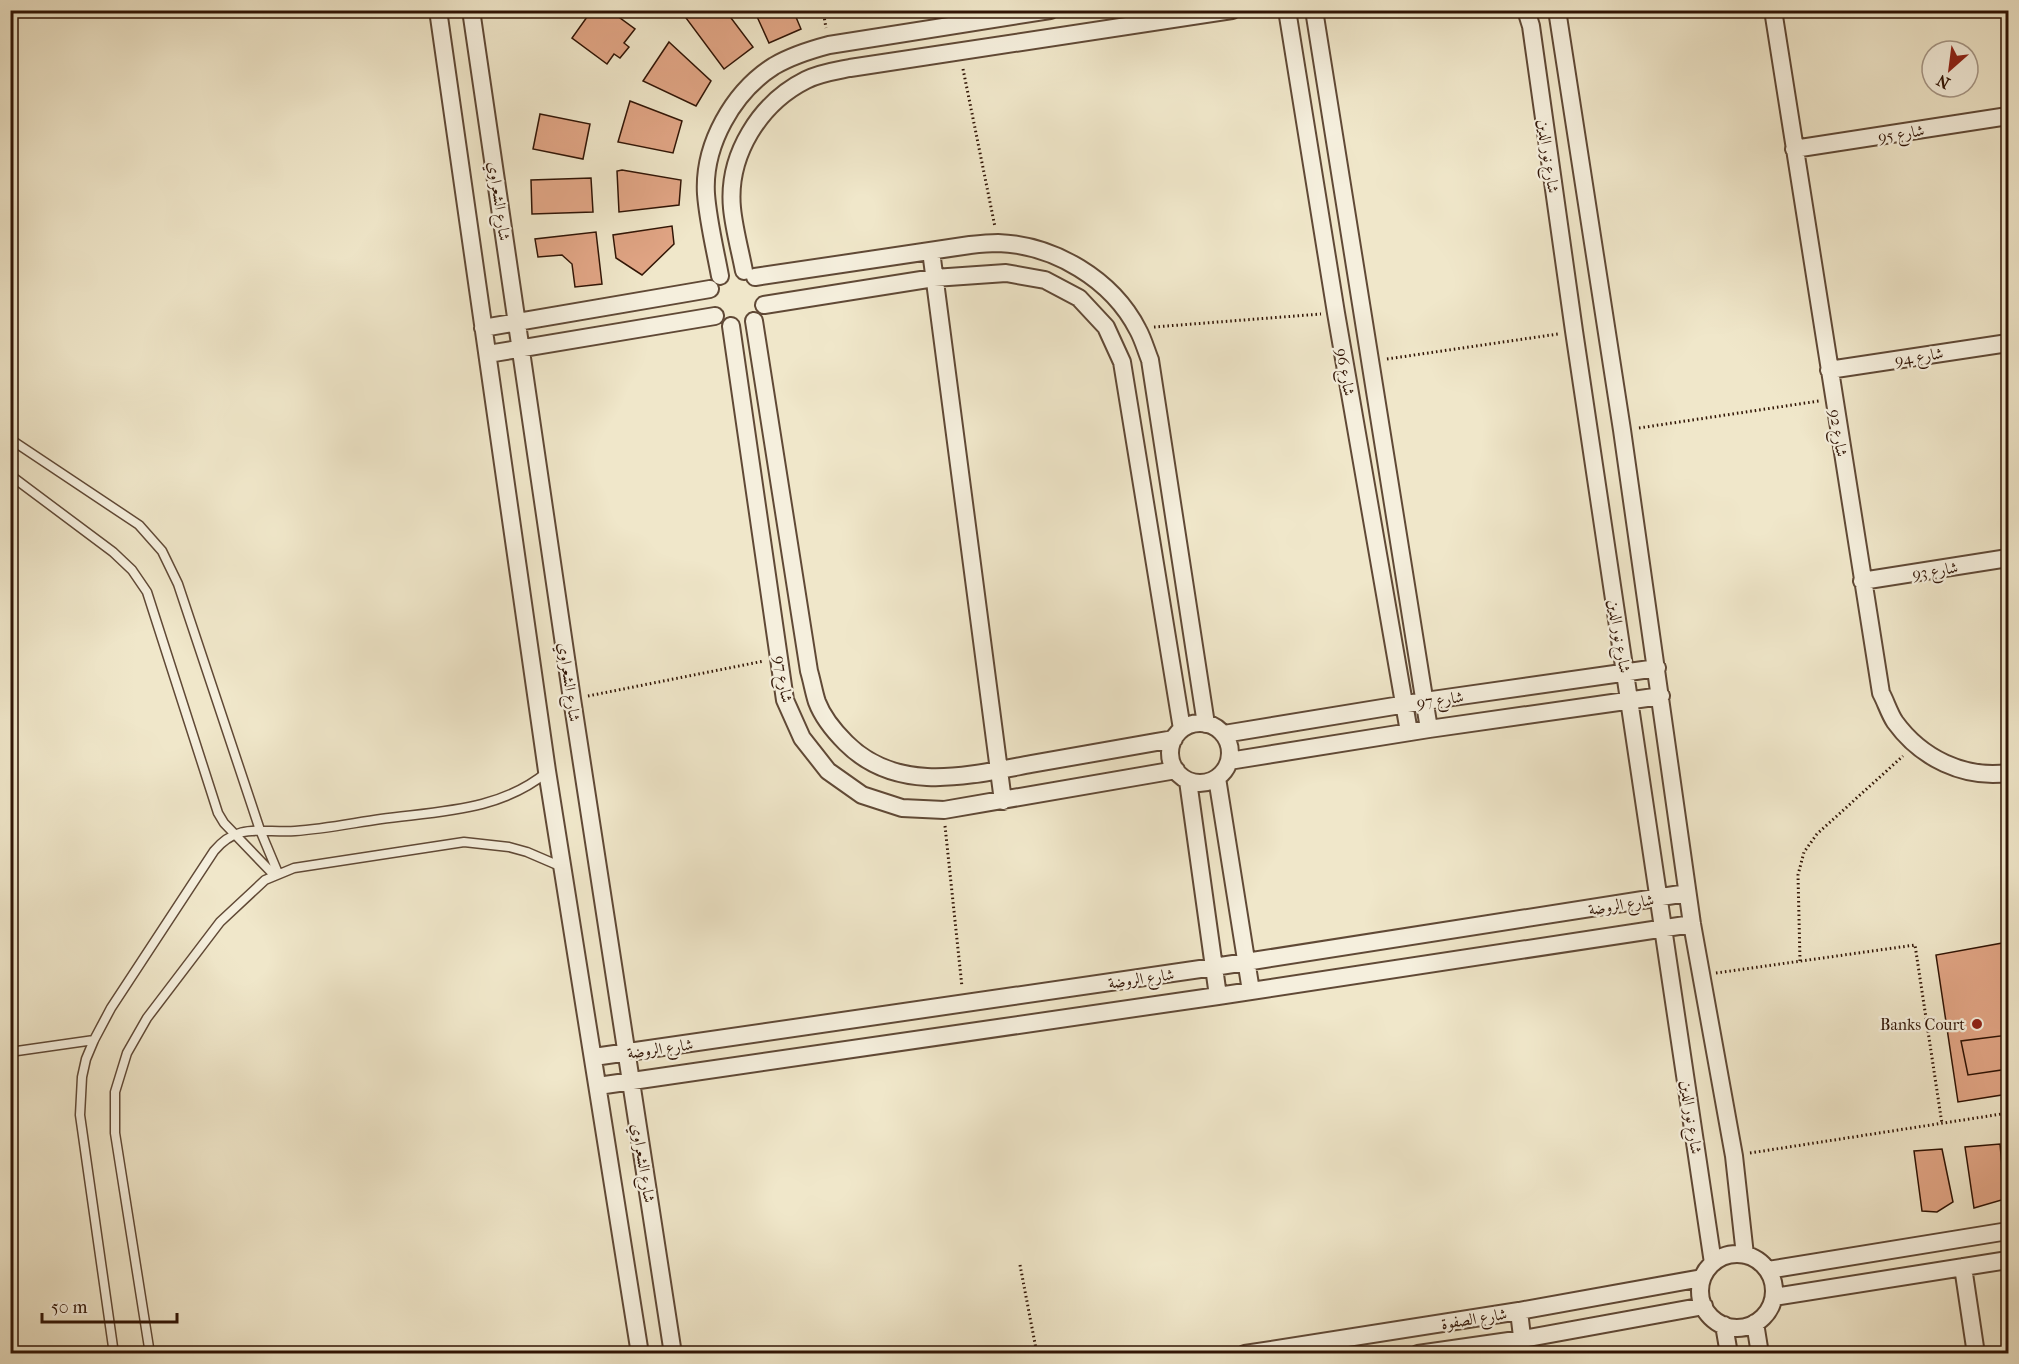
<svg xmlns="http://www.w3.org/2000/svg" width="2019" height="1364" font-family="'IM FELL French Canon',Amiri,serif">
<rect width="100%" height="100%" fill="#f0e7ca"/>
<filter id="stains"><feTurbulence type="fractalNoise" baseFrequency=".00333" numOctaves="4"/><feColorMatrix values="0 0 0 0 .2 0 0 0 0 .09 0 0 0 0 .02 0 0 0 .5 -.17"/></filter>
<radialGradient id="worn" r=".72"><stop offset=".6" stop-color="#630" stop-opacity="0"/><stop offset="1" stop-color="#630" stop-opacity=".3"/></radialGradient>
<path fill="#e1a585" stroke="#301405" stroke-width="1.5" d="M592,10H609L635,29L624,43L629,47L620,58L614,54L607,64L572,38Z
M696,10H725L753,47L724,69L686,18Z
M754,10H793L801,29L769,43Z
M833,10H864V11L834,16Z
M669,42L711,81L696,106L643,81Z
M630,101L682,121L673,153L618,142Z
M540,114L590,124L583,159L533,149Z
M622,170L681,180L679,205L619,212L617,171Z
M591,178L593,212L532,214L531,180Z
M672,226L674,244L642,275L616,258L613,235Z
M596,232L602,284L575,287L572,264L562,255L538,257L535,239Z
M2008,942V1094L1958,1102L1936,955Z
M2008,1035V1069L1968,1075L1961,1041Z
M2000,1144L2005,1199L1974,1208L1965,1147Z
M1942,1149L1953,1202L1937,1212L1922,1211L1914,1151Z"/>
<g fill="none" stroke-linecap="round" stroke-linejoin="round">
<g stroke="#604936" stroke-width="11">
<path id="lane" d="M10,439L139,525L162,551L178,584L260,830L278,873
M10,475L113,552L132,570L147,592L218,813L224,823L274,875
M10,1052L94,1040
M114,1354L80,1115L82,1077L86,1059L94,1040L111,1008L214,851C238,822 262,833 295,831C324,829 353,823 381,819C440,811 500,811 547,772
M150,1354L115,1133V1092L127,1053L147,1018L220,922L265,880L294,868L464,842L509,847L527,852L562,867"/>
</g>
<g stroke="#604936" stroke-width="20">
<path id="street" d="M438,10L547,771L640,1354
M471,10L572,699L673,1354
M1287,10L1336,313L1409,732
M1314,10L1429,729
M1526,10L1531,26L1574,331L1713,1263
M1557,10L1622,430L1692,924L1734,1156L1745,1255
M1773,10L1881,693C1886,702 1889,713 1895,722C1921,758 1964,779 2008,773
M1794,149L2008,116
M931,251L1003,801
M744,271C740,250 734,229 732,208C727,155 760,103 806,80C820,73 835,71 850,68L1232,10
M720,276C715,249 708,221 706,194C703,145 733,92 774,66C791,56 810,50 829,45L1050,10
M755,277L970,245C979,244 988,243 998,243C1054,245 1112,279 1138,330C1143,339 1146,350 1150,360L1206,724
M764,305L934,278L1006,273L1045,280L1079,298L1106,327L1122,362L1182,729
M754,321L809,671C812,681 814,693 817,702C823,718 834,731 846,743C897,794 967,776 1031,764C1078,756 1126,747 1174,739
M731,326L785,700L802,738L828,771L862,795L902,808L944,810L1176,770
M483,328L710,289
M488,354L715,316
M1829,370L2008,343
M1862,581L2008,558
M1170 753a30 30 0 1 1 60 0a30 30 0 1 1-60 0Z
M1224,734L1425,701L1657,668
M1229,761L1429,729L1661,696
M1217,778L1251,991
M1188,781L1218,996
M594,1057L1214,967L1687,893
M598,1086L1218,996L1692,924
M1700 1291a37 37 0 1 1 74 0a37 37 0 1 1-74 0Z
M1963,1267L1976,1354
M1768,1270L2008,1231
M1774,1297L2008,1260
M1519,1311L1524,1354
M1755,1323L1760,1354
M1724,1325L1729,1354
M1245,1354L1519,1311L1702,1278
M1418,1354L1523,1339L1704,1306"/>
</g>
<path stroke="#301405" stroke-width="3" stroke-dasharray="1.5 3" stroke-linecap="butt" d="M823,10L826,28
M963,69L995,227
M1154,327L1321,314
M1387,359L1558,334
M1639,428L1819,401
M588,696L764,661
M945,826L962,987
M1800,961L1798,875L1804,852L1817,834L1903,756
M1716,973L1915,945L1942,1124
M1750,1153L2008,1113
M1020,1265L1037,1354"/>
<use href="#lane" stroke="#f5efdd" stroke-width="8"/>
<use href="#street" stroke="#f5efdd" stroke-width="16"/>
</g>
<circle fill="#8f2418" stroke="#f5efdd" stroke-width="2" cx="1977" cy="1024" r="6"/>
<g text-anchor="middle" stroke-width="4.5" stroke-linejoin="round" paint-order="stroke">
<g font-size="16" fill="#301405" stroke="#f5efdd">
<text transform="translate(1901 133) rotate(-9)" y="6">شارع 95</text>
<text transform="translate(1549 156) rotate(82)" y="6">شارع نور الدين</text>
<text transform="translate(500 201) rotate(82)" y="6">شارع الشعراوي</text>
<text transform="translate(1919 356) rotate(-9)" y="6">شارع 94</text>
<text transform="translate(1346 372) rotate(80)" y="6">شارع 96</text>
<text transform="translate(1839 433) rotate(81)" y="6">شارع 92</text>
<text transform="translate(1935 570) rotate(-9)" y="6">شارع 93</text>
<text transform="translate(1620 636) rotate(81)" y="6">شارع نور الدين</text>
<text transform="translate(784 679) rotate(80)" y="6">شارع 97</text>
<text transform="translate(570 682) rotate(82)" y="6">شارع الشعراوي</text>
<text transform="translate(1440 699) rotate(-8)" y="6">شارع 97</text>
<text transform="translate(1621 904) rotate(-9)" y="6">شارع الروضة</text>
<text transform="translate(1141 978) rotate(-8)" y="6">شارع الروضة</text>
<text transform="translate(660 1048) rotate(-8)" y="6">شارع الروضة</text>
<text transform="translate(1692 1117) rotate(82)" y="6">شارع نور الدين</text>
<text transform="translate(644 1163) rotate(81)" y="6">شارع الشعراوي</text>
<text transform="translate(1474 1318) rotate(-9)" y="6">شارع الصفوة</text>
</g>
<g font-size="16" fill="#301405" stroke="#f5efdd" text-anchor="end">
<text x="1965" y="1030">Banks Court</text>
</g>
</g>
<rect width="2019" height="1364" fill="none" stroke="#f0e7ca" stroke-width="36"/>
<rect x="12" y="12" width="1995" height="1340" fill="none" stroke="#301405" stroke-width="3"/>
<rect x="18" y="18" width="1983" height="1328" fill="none" stroke="#301405" stroke-width="1.5"/>
<g transform="translate(1950 69) rotate(208)"><circle r="28" fill="#f5efdd" stroke="#a69787" stroke-width="1.5"/>
<path d="M0-4.5L10 22L0 15L-10 22Z" fill="#8f2418"/>
<text y="-9" font-size="16" font-weight="bold" text-anchor="middle" fill="#301405">N</text>
</g>
<path d="M42 1313v9h135v-9" fill="none" stroke="#301405" stroke-width="3"/>
<text x="51" y="1313" font-size="18" fill="#301405" stroke="#f5efdd" stroke-width="4.5" paint-order="stroke">50 m</text>
<rect width="100%" height="100%" filter="url(#stains)"/>
<rect width="100%" height="100%" fill="url(#worn)"/>
</svg>
